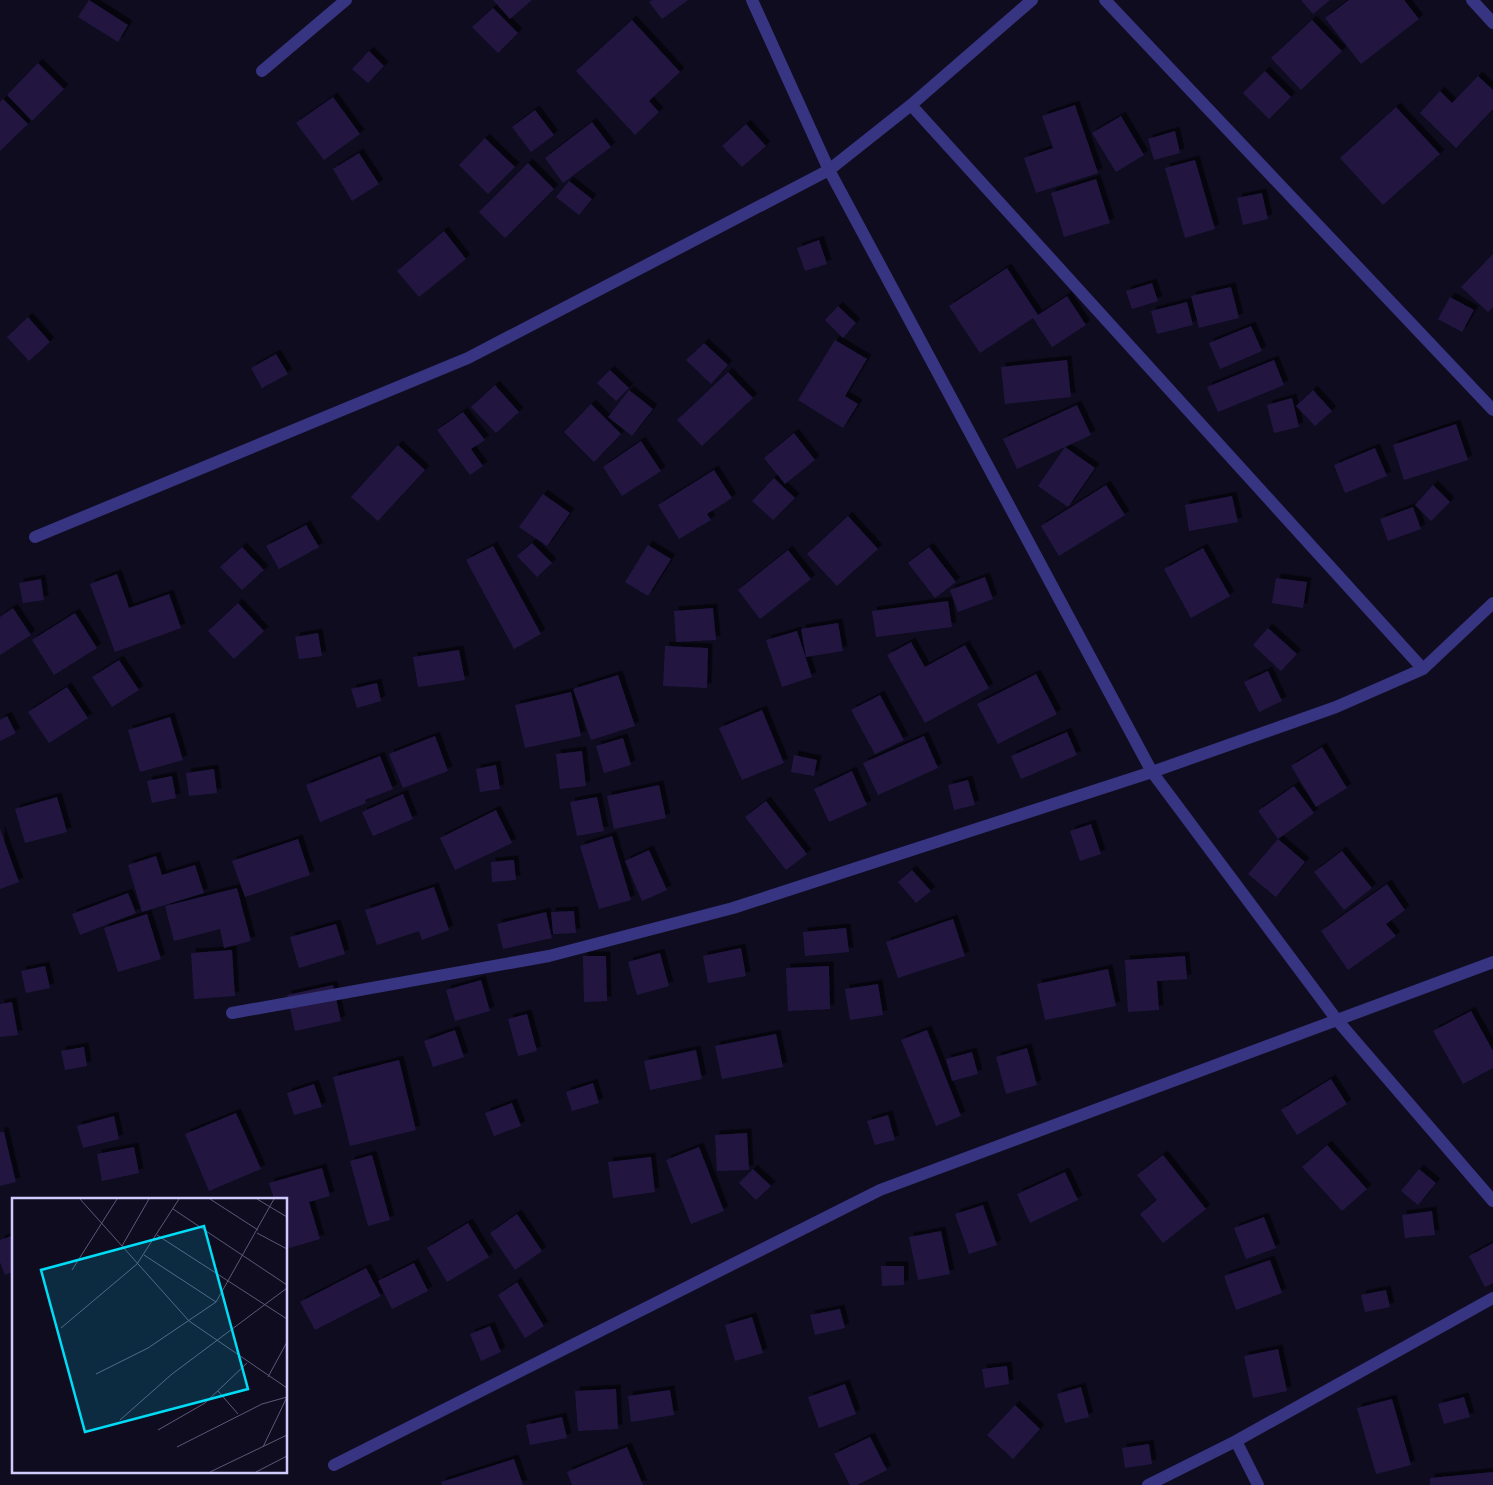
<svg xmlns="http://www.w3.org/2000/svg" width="1493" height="1485" font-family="'Archivo Narrow',sans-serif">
<defs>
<filter id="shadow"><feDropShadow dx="4.5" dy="-4.5" stdDeviation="0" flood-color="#0009"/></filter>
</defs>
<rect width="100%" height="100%" fill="#0f0c20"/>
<path fill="#201741" filter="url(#shadow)" d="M89,0L128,25L118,42L78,17Z
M493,0H532L510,19Z
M652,0H688L662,19L649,2Z
M1301,0H1330L1313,14Z
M1349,0H1404L1419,19L1361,64L1325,18Z
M493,8L518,33L498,53L472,27Z
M632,20L680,72L649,101L659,112L635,135L576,71Z
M1312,20L1342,51L1301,90L1271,58Z
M369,51L384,66L368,83L352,69Z
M38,63L64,89L32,121L7,95Z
M1265,71L1291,97L1269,119L1243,93Z
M1478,76L1493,90V109L1456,148L1420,113L1440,91L1452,103Z
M333,97L360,134L324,160L296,123Z
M3,99L28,124L0,151V102Z
M1075,105L1098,173L1036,193L1024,158L1053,148L1042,116Z
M1396,107L1440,154L1383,205L1340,158Z
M535,110L554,135L531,152L512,127Z
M1121,116L1144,155L1116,172L1092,133Z
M592,122L611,147L563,183L545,158Z
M746,124L766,146L742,167L722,146Z
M1175,131L1180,153L1154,160L1148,139Z
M485,138L515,167L488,194L459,165Z
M359,153L379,184L352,201L333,169Z
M1195,160L1215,229L1185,238L1165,168Z
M528,163L554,189L505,238L479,212Z
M1096,179L1110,223L1064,237L1051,193Z
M569,181L592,199L579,215L556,197Z
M1262,193L1268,219L1243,225L1237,198Z
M444,231L466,259L419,297L397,271Z
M819,240L827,264L805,271L797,248Z
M1493,254V307L1488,312L1461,287Z
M1007,268L1038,315L1067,296L1086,325L1052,347L1033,318L980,353L949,306Z
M1152,283L1158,301L1132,309L1126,291Z
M1231,287L1239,318L1199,328L1191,296Z
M1450,297L1474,310L1462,332L1438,319Z
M1187,302L1193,325L1157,334L1151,311Z
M838,306L856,323L843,338L825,320Z
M28,317L50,342L29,361L7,337Z
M1251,326L1262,351L1220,369L1209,343Z
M835,340L867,359L845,396L858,404L843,428L798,400Z
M704,343L728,365L711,384L686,360Z
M276,354L288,374L262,388L251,368Z
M1067,360L1071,397L1005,404L1001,367Z
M1274,360L1284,385L1218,412L1207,387Z
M610,370L629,388L616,401L597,383Z
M728,372L753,398L702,446L677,420Z
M495,385L519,412L496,433L471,407Z
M629,390L653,409L632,436L608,417Z
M1313,390L1332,411L1315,426L1296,406Z
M1292,398L1299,427L1274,433L1267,405Z
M591,404L621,434L594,462L564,432Z
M1077,405L1091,435L1065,447L1095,468L1068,507L1038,486L1065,447L1017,469L1003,439Z
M463,412L485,440L471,449L483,466L470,475L437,430Z
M1456,424L1468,460L1404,480L1393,445Z
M794,433L815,460L785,484L764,458Z
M641,441L661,471L622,496L603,467Z
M398,445L425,470L378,521L351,497Z
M1375,448L1387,476L1345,493L1334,465Z
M714,470L732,498L707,514L711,520L679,539L658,505Z
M774,478L795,498L773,520L752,501Z
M1106,485L1125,515L1059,556L1041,526Z
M1433,485L1450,502L1431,521L1415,505Z
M543,494L570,513L547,546L519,527Z
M1232,496L1238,522L1189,531L1185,505Z
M1413,507L1421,529L1388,541L1380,519Z
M848,516L878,549L837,586L807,554Z
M306,525L319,547L279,569L266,546Z
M532,543L552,563L537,577L517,556Z
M648,545L671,559L648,596L625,582Z
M493,546L541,634L514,649L466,560Z
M242,547L264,570L242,590L220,567Z
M929,547L956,582L935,598L908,563Z
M1203,548L1230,596L1191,618L1164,569Z
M788,550L811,579L760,619L738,590Z
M117,574L129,608L169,594L181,628L115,652L90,584Z
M985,577L993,599L958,612L950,590Z
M1276,578L1307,582L1303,608L1272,603Z
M41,579L44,600L23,603L19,583Z
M948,601L952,627L876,637L872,611Z
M238,603L264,631L234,659L208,631Z
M13,608L31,635L0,655V617Z
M713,608L716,640L676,642L674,611Z
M75,613L97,648L54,675L32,640Z
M838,623L843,651L806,657L801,629Z
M1268,628L1297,654L1281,671L1253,645Z
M797,631L812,677L782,687L766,640Z
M318,633L322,656L299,659L295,637Z
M911,642L925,667L965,645L989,688L925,723L887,655Z
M665,646L708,648L707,688L663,686Z
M459,650L465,680L418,687L413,657Z
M119,660L139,690L112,707L92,677Z
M1268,671L1282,701L1259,712L1244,682Z
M1036,674L1057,714L998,744L977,704Z
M618,675L635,726L591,740L573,689Z
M377,683L381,701L357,708L351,689Z
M67,687L88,718L49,743L28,712Z
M571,692L581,736L525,748L515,705Z
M880,695L904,740L875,754L851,710Z
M762,710L784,763L742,780L719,728Z
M7,716L16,733L0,741V720Z
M170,717L183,760L140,772L128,730Z
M1067,732L1077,755L1021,779L1011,756Z
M435,736L448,771L403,788L389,754Z
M924,736L938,768L878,795L863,763Z
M623,738L631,765L604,773L596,746Z
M1322,747L1347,788L1316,807L1291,766Z
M582,751L586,786L560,789L556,754Z
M794,755L817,760L814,776L791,772Z
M380,756L393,789L365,800L366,803L320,822L306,785Z
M496,765L500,789L480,792L476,769Z
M214,769L217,793L189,796L186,773Z
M852,771L867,805L829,822L814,789Z
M172,776L176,798L152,803L147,781Z
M968,780L975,805L954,810L948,785Z
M659,785L666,818L614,829L607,796Z
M1294,786L1314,813L1278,839L1258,811Z
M403,794L413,819L373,836L362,812Z
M57,797L67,832L25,843L15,809Z
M597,797L604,831L577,836L570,802Z
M766,801L807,854L786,870L745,817Z
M496,810L512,843L455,870L440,838Z
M1091,824L1101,854L1080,861L1070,831Z
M0,829L19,882L0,889Z
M612,836L631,900L599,909L580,846Z
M298,839L310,875L245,897L232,861Z
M1278,839L1305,862L1276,897L1248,874Z
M649,850L667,890L642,901L625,861Z
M1342,851L1372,888L1344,910L1314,872Z
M156,856L162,875L195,865L204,893L142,912L128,865Z
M514,860L516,880L492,882L491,862Z
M912,870L931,891L916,903L898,882Z
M1387,884L1405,910L1386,924L1396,936L1348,970L1321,931Z
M434,887L449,930L422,940L419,931L377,945L365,910Z
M237,888L251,941L224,948L220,929L174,941L165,906Z
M128,893L136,913L80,935L72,914Z
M574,911L576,933L553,934L551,912Z
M546,912L552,938L503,949L497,924Z
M147,914L161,959L118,972L104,928Z
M953,919L965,956L898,978L886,942Z
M336,924L345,954L299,968L290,937Z
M846,928L849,952L805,956L803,932Z
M741,948L746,976L708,983L703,956Z
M232,950L235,996L194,999L191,953Z
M660,953L669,986L637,995L628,962Z
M583,956H606L607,1001L584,1002Z
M1185,956L1187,979L1157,981L1159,1010L1128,1012L1125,960Z
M45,966L50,988L26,993L21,971Z
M829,966L830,1009L788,1011L786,968Z
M1108,969L1116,1006L1045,1020L1037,984Z
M481,980L490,1011L455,1021L446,990Z
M878,984L883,1015L850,1020L845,989Z
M333,985L341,1021L295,1031L287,995Z
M12,1002L18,1035L0,1037V1004Z
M1471,1011L1493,1051V1068L1463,1084L1433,1031Z
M527,1014L537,1051L518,1056L508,1019Z
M455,1030L464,1057L433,1067L424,1041Z
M927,1030L961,1116L936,1126L901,1040Z
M776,1034L783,1067L722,1079L715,1046Z
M84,1047L87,1066L65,1070L61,1051Z
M1027,1048L1037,1085L1006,1094L996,1057Z
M696,1050L702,1079L650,1090L644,1061Z
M972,1052L978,1074L952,1081L946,1059Z
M399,1060L416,1130L350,1146L333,1077Z
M1331,1079L1347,1104L1297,1135L1281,1110Z
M593,1083L599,1103L572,1111L566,1092Z
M314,1084L322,1107L294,1115L287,1093Z
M512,1103L521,1126L494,1136L485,1113Z
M236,1113L261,1169L209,1191L185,1134Z
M888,1115L895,1140L875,1145L867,1121Z
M114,1116L119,1139L83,1148L77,1126Z
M0,1132H4L16,1182L0,1186Z
M747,1133L749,1170L717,1171L715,1135Z
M1327,1145L1367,1189L1342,1211L1302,1167Z
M134,1147L139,1173L102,1181L97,1154Z
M699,1147L724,1211L691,1224L666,1160Z
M372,1155L390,1220L368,1226L350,1161Z
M1163,1155L1206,1209L1163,1243L1140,1214L1157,1200L1137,1175Z
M651,1157L655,1192L613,1198L608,1162Z
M322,1168L330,1196L309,1202L320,1239L289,1248L286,1240V1199H274L269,1183Z
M753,1169L771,1186L756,1200L739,1183Z
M1419,1169L1436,1183L1418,1205L1401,1191Z
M1065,1172L1078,1200L1030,1223L1017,1194Z
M983,1205L997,1245L969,1254L955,1214Z
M1432,1211L1435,1235L1405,1238L1402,1215Z
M517,1214L542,1251L515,1270L490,1233Z
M1264,1217L1276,1248L1246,1259L1234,1228Z
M468,1223L489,1257L447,1282L427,1248Z
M941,1231L950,1274L918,1280L909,1237Z
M14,1235V1271L5,1275L0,1262V1240Z
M1493,1243V1283L1485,1287L1469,1256Z
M1270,1260L1282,1293L1236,1310L1224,1276Z
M414,1263L428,1291L392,1309L378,1281Z
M881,1266H904V1285L882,1286Z
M366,1268L381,1296L315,1330L300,1302Z
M517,1282L544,1326L525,1338L498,1295Z
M1386,1290L1390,1307L1365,1312L1361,1295Z
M840,1309L845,1328L815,1335L810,1315Z
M752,1317L763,1353L735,1361L725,1325Z
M490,1326L501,1352L481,1361L470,1334Z
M1278,1349L1287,1391L1253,1398L1244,1356Z
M1007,1366L1009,1384L985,1388L982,1369Z
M845,1384L856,1414L819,1428L808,1397Z
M1081,1387L1089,1417L1065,1423L1057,1394Z
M616,1389L618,1429L578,1431L575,1391Z
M670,1390L674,1415L631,1422L628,1396Z
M1464,1397L1470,1417L1444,1424L1438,1404Z
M1392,1399L1411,1465L1376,1474L1357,1408Z
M1015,1405L1040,1429L1013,1459L987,1435Z
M562,1417L567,1438L530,1445L526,1425Z
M870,1437L887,1470L857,1485H850L834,1454Z
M1149,1444L1152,1464L1125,1468L1122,1448Z
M627,1447L643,1485H572L567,1472Z
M514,1459L523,1485H442L441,1482Z
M1493,1472V1485H1430V1478Z"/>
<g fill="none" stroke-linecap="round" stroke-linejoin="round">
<path stroke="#373481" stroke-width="12" d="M752,0L829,170L1152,772L1337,1020L1493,1201
M1105,0L1493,410
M1472,0L1493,23
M262,71L346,0
M911,105L1423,669
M35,537L468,358L829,170L911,105L1032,0
M232,1013L549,956L733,908L1152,772L1336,707L1423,669L1493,603
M1236,1441L1258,1485
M334,1465L880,1190L1493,962
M1148,1485L1236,1441L1493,1298"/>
</g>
<g transform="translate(12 1198)">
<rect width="275" height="275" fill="#0f0c20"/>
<path fill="none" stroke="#5c5879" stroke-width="1" d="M68,1L177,123L275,190M198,1L246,32M245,1L275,19M161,11L275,87M245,35L275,51M145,37L275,121M110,48L137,1M132,57L204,104M60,72L105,1M49,130L125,66L167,1M84,176L136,150L204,104L262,1M256,179L275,144M206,193L226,216M108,222L160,176L275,90M146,232L193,205L235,165M165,249L250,206L275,199M251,249L275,199M198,274L275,237M244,274L275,258"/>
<path fill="#00dcf5" fill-opacity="0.15" stroke="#00dcf5" stroke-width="2.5" d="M192,28L236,191L73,234L29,72Z"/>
<rect width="275" height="275" fill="none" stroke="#d0caff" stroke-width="2.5"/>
</g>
</svg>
